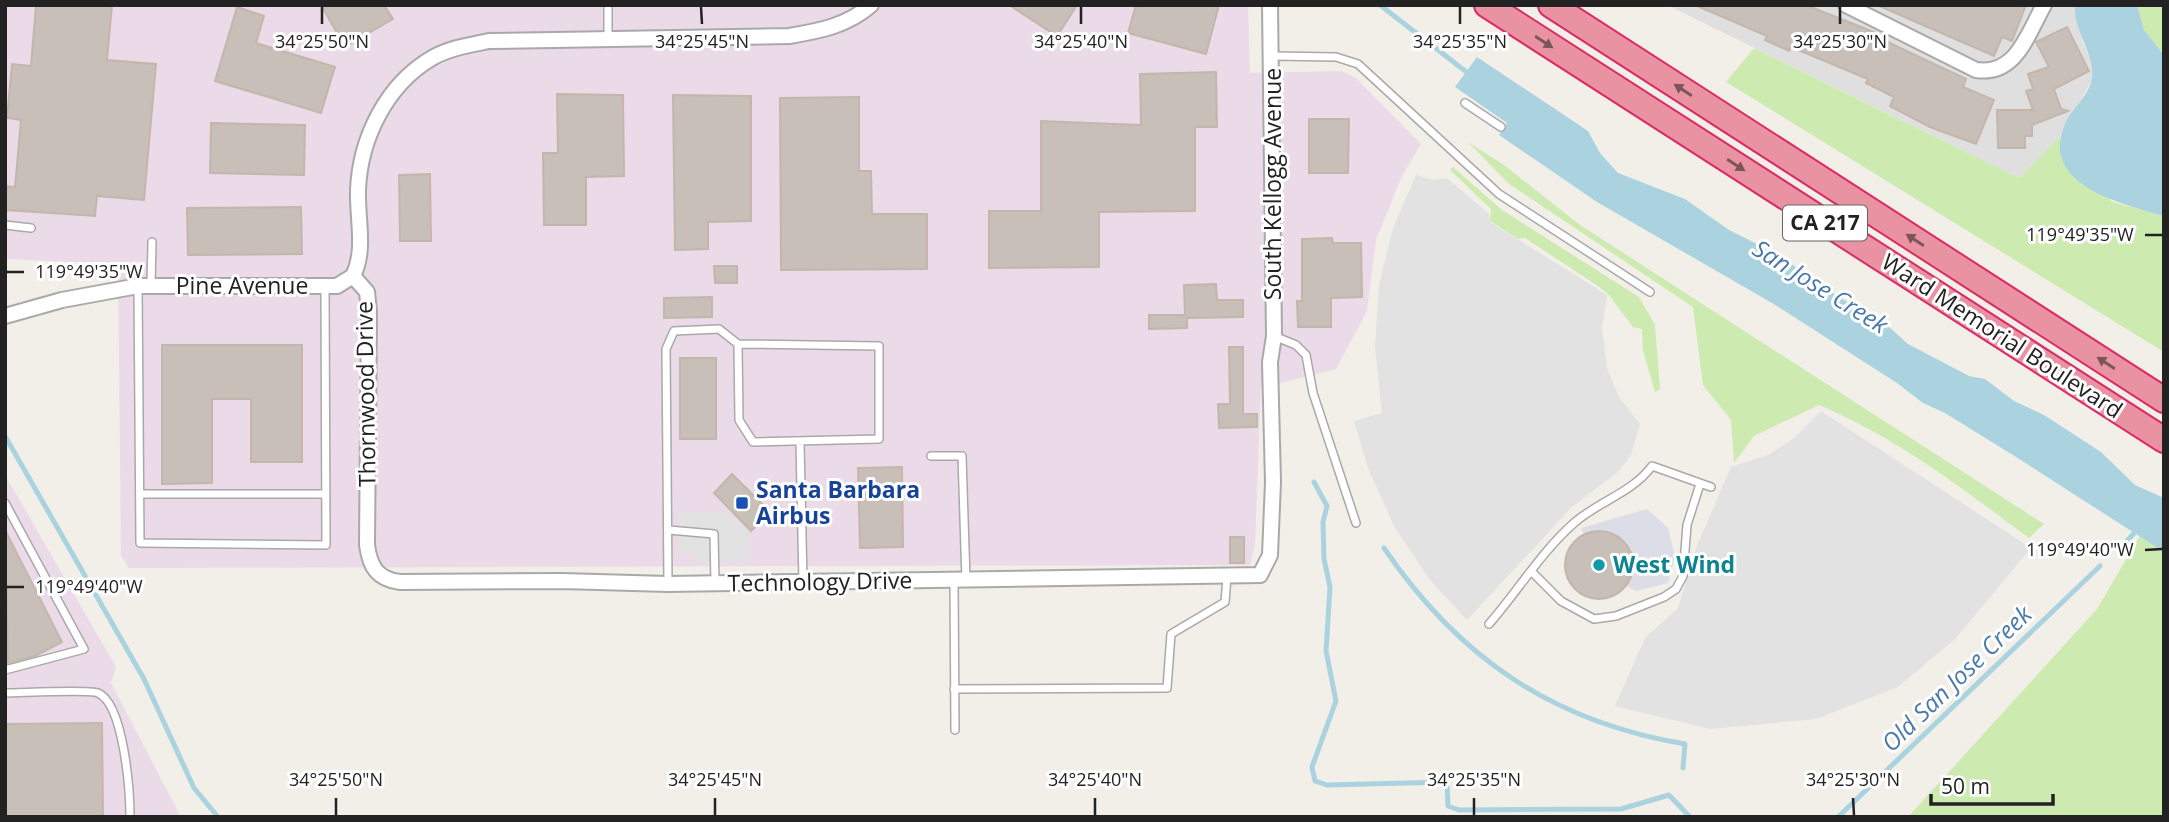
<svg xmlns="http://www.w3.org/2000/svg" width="2169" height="822" font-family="'Open Sans',sans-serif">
<rect width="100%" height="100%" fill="#f2efe9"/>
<path fill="#e0dfdf" d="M1667,5H2075L2082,41L2092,63V80L2060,136L2019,178Z"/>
<path fill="#ebdbe8" d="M5,5H1248L1250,73L1342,71L1356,78L1421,144L1401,178L1376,240L1367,311L1336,369L1261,388L1255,545L1250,565L129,568L121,556L118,264L5,259Z
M5,475L116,667L111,683L181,817H5Z"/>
<path fill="#cdebb0" d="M2137,5H2164V55L2144,30Z
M1754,48L2019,178L2060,136L2065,165L2113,202L2164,216V352L1726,82Z
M1468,142L1504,165L1580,225L2044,524L2029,538C1960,487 1899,439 1819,405L1754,436L1734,463L1731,420L1703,385L1693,307L1509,184Z
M1453,167L1502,210L1639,297L1655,325L1660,389L1655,392L1643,351L1642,329L1633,327L1609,295L1598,286L1525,238L1518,239L1490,221L1491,209L1450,170Z
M2164,495V817H1908L2097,609Z"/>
<path fill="#e2e2e2" d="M1416,175L1434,180L1447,178L1489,214L1490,222L1607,295L1602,327L1607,368L1619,397L1640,424L1631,455L1619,471L1572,507L1467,620L1429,579L1394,526L1368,468L1354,421L1382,413L1375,347L1379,285L1393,228Z
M1821,411L2031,548L1956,638L1898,687L1816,719L1710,729L1615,706L1645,638L1678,608L1696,548L1731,467L1768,455L1794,438Z
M679,511L730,513L748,531L749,563L700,564L693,555L679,554Z"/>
<path fill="#dddde8" d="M1647,509L1668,528L1675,557L1668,583L1636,591L1627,586L1633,563L1630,550L1622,539L1604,531L1584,534L1581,528Z"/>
<path fill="#aad3df" d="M2075,5H2137L2144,30L2164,55V216C2123,204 2038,185 2065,124C2072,108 2089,96 2092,78C2095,53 2073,31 2075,5Z
M1477,57L1588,131L1600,153L1618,173L1685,199L1729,230L1781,256L1821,286L1889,327L1908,344L1969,376L1985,379L2014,401L2044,415L2101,452L2135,485L2164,498V552L2016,457L1945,413L1923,403L1897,383L1772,303L1597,202L1499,135L1507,123L1455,87Z"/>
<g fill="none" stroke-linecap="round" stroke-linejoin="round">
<path stroke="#aad3df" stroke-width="5" d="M1380,5L1469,74
M5,436L144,679L194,788L218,817
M1314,482L1327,506L1323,522L1324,559L1330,587L1326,651L1336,701L1312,767L1315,781L1327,785L1447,782L1448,806L1459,810L1621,809L1669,795L1690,817
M2123,545L2138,529
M1384,548C1459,658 1553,722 1685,744L1683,768
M1838,817L2100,566"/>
</g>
<path fill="#c7bfb8" stroke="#c4b6ab" stroke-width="2" d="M36,5H112L107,60L156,64L144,200L97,196L95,216L5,210L6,186L15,187L21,120L7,118L12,64L31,66Z
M321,5H384L393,19L345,47Z
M1009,5H1077L1057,36Z
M1136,5H1219L1206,54L1128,33Z
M1695,5H1806L1874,32L1873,35L1966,79L1963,87L1994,100L1976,144L1930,127L1890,106L1894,97L1866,83L1868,79L1791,47L1789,51L1765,40L1767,36Z
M1877,5H2026L2012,41L2002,37L1994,56Z
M237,7L264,16L256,43L335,67L321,113L215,81Z
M2067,27L2089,71L2054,89L2061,109L2068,111L2032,125V136H2025V148H1998L1997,110H2033L2026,91L2033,89L2028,74L2049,67L2036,42Z
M1216,72L1217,127H1195V211L1099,212V267L989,268V211H1041V121L1141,125L1140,74Z
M557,94L623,95L624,176L586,177V225H544L543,153H558Z
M673,95L751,96V221L708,222V249L675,250Z
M859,97V171H871L872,214H927V269L781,270L780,98Z
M1309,119H1349L1348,173H1309Z
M211,123L305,125L304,175L210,173Z
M430,174L431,241H400L399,175Z
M301,207L302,254L188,255L187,208Z
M1332,238L1333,243H1361L1362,297L1331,298V327H1298L1297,301H1302V239Z
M714,266H737V283H715Z
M1216,284L1217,300H1243V317L1187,318V328L1149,329V315H1185L1184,285Z
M712,297V317L664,318V298Z
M162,345H302V462H251V399H212V483L162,484Z
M1229,347H1243V414H1257V427L1219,428L1218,404H1230Z
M680,358H716V439H680Z
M902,467L903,547L860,548L858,468Z
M732,474L770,512L751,531L714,493Z
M5,530L62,642L35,656L8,663Z
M1565 565a34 34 0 1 1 68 0a34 34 0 1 1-68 0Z
M1230,537H1244V563H1230Z
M102,723L103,817H5V724Z"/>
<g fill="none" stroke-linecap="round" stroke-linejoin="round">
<g stroke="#a9a9a9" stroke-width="10">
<path id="service" d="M608,5V38
M1273,56L1336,57L1358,64L1499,194L1650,292
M1465,103L1501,127
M5,225L31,228
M138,286L140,543L326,545L325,285
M151,286L152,242
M1274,336L1296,345L1306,355L1313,393L1356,523
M800,442L803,582
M931,456H962L966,580
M140,494H326
M5,503L84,649L5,670
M669,530L714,534L715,583
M1532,572L1561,601L1594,619L1616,616L1664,597L1676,589L1683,576L1687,525L1700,484
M954,581L955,730
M668,583L666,349L674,331L719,329L738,344L879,346V439L753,442L739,420L738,344
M1489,624C1518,591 1541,552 1574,523C1599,501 1632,493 1652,466L1711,487
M954,689L1167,688L1171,634L1225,602L1227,577
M5,693C21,693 88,689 98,693C124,704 130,792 130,817"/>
</g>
<g stroke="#a9a9a9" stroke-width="18">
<path id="minor" d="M871,5C847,26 819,31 789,36L489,41C470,45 449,48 432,58C386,85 360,139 358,190C357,219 366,250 353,276L367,292L369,311L367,545C370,567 377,579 400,582L562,581L668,584L1260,575L1270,555L1273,482L1270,362L1274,336L1270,5
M1846,5L1976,70C2016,76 2027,35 2044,5
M5,316L62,300L138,286H337L353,276"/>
</g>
<g stroke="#dc2a67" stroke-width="28">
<path id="motorway" d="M1487,5L2164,440
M1551,5L2164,400"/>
</g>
<use href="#service" stroke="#fff" stroke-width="7"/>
<use href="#minor" stroke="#fff" stroke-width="14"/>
<use href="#motorway" stroke="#e892a2" stroke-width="24"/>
</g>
<defs><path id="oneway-solid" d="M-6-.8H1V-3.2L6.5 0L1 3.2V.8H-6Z" transform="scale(1.75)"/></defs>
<g fill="#7b545c">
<use href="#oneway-solid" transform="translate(1544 42) rotate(33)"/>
<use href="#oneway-solid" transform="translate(1683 90) rotate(-147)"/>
<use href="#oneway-solid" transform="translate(1736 165) rotate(33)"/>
<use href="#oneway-solid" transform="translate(1915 240) rotate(-147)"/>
<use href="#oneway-solid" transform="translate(2106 363) rotate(-147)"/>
</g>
<path fill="none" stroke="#222" stroke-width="2.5" d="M322,7V24M701,7L702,24M1081,7V24M1460,7V24M1840,7V24M2145,235H2162M7,272H24M2145,550L2162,549M7,587H24M336,798V815M715,798V815M1095,798V815M1474,798V815M1853,798L1854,815"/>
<rect fill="#1a4fb4" stroke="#fff" stroke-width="2.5" x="735" y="496" width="14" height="14" rx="3.5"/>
<circle fill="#0f9aa8" stroke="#fff" stroke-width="2.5" cx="1599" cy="565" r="7"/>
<g text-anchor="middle" stroke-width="6" stroke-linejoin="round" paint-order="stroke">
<rect fill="#fff" stroke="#646464" stroke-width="2" x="1783" y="205.5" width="84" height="35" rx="5"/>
<g font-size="21" font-weight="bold" fill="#222">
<text x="1825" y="230">CA 217</text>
</g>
<g font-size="23" fill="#222" stroke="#fff">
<text transform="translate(1273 184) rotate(-90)" y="8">South Kellogg Avenue</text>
<text x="242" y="294">Pine Avenue</text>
<text transform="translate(2002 336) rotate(33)" y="8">Ward Memorial Boulevard</text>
<text transform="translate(366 394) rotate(-91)" y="8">Thornwood Drive</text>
<text transform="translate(820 582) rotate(-1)" y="8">Technology Drive</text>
</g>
<g font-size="23" font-weight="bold" fill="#164399" stroke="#fff" text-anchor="start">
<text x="756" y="498">Santa Barbara<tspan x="756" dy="26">Airbus</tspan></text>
</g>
<g font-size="23" font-weight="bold" fill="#0d838f" stroke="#fff" text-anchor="start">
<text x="1613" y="573">West Wind</text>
</g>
<g font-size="24" font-style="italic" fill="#4a7aab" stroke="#fff">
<text transform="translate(1820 287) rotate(32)" y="8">San Jose Creek</text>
<text transform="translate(1957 679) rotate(-44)" y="8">Old San Jose Creek</text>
</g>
</g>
<g font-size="18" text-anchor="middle" fill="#222" stroke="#fff" stroke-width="6" stroke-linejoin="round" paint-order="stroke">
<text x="322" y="48">34°25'50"N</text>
<text x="702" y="48">34°25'45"N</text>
<text x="1081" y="48">34°25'40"N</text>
<text x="1460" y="48">34°25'35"N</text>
<text x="1840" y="48">34°25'30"N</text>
<text x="2080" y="241">119°49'35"W</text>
<text x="89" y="278">119°49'35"W</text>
<text x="2080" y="556">119°49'40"W</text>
<text x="89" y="593">119°49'40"W</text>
<text x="336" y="786">34°25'50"N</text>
<text x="715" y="786">34°25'45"N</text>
<text x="1095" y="786">34°25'40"N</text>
<text x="1474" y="786">34°25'35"N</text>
<text x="1853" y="786">34°25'30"N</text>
</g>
<rect width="2169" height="822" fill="none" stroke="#222222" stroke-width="14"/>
<path d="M1931 794v10h122v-10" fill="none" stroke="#222222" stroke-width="3.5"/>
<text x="1941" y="794" font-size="21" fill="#222222" stroke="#ffffff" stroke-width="5" paint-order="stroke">50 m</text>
</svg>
